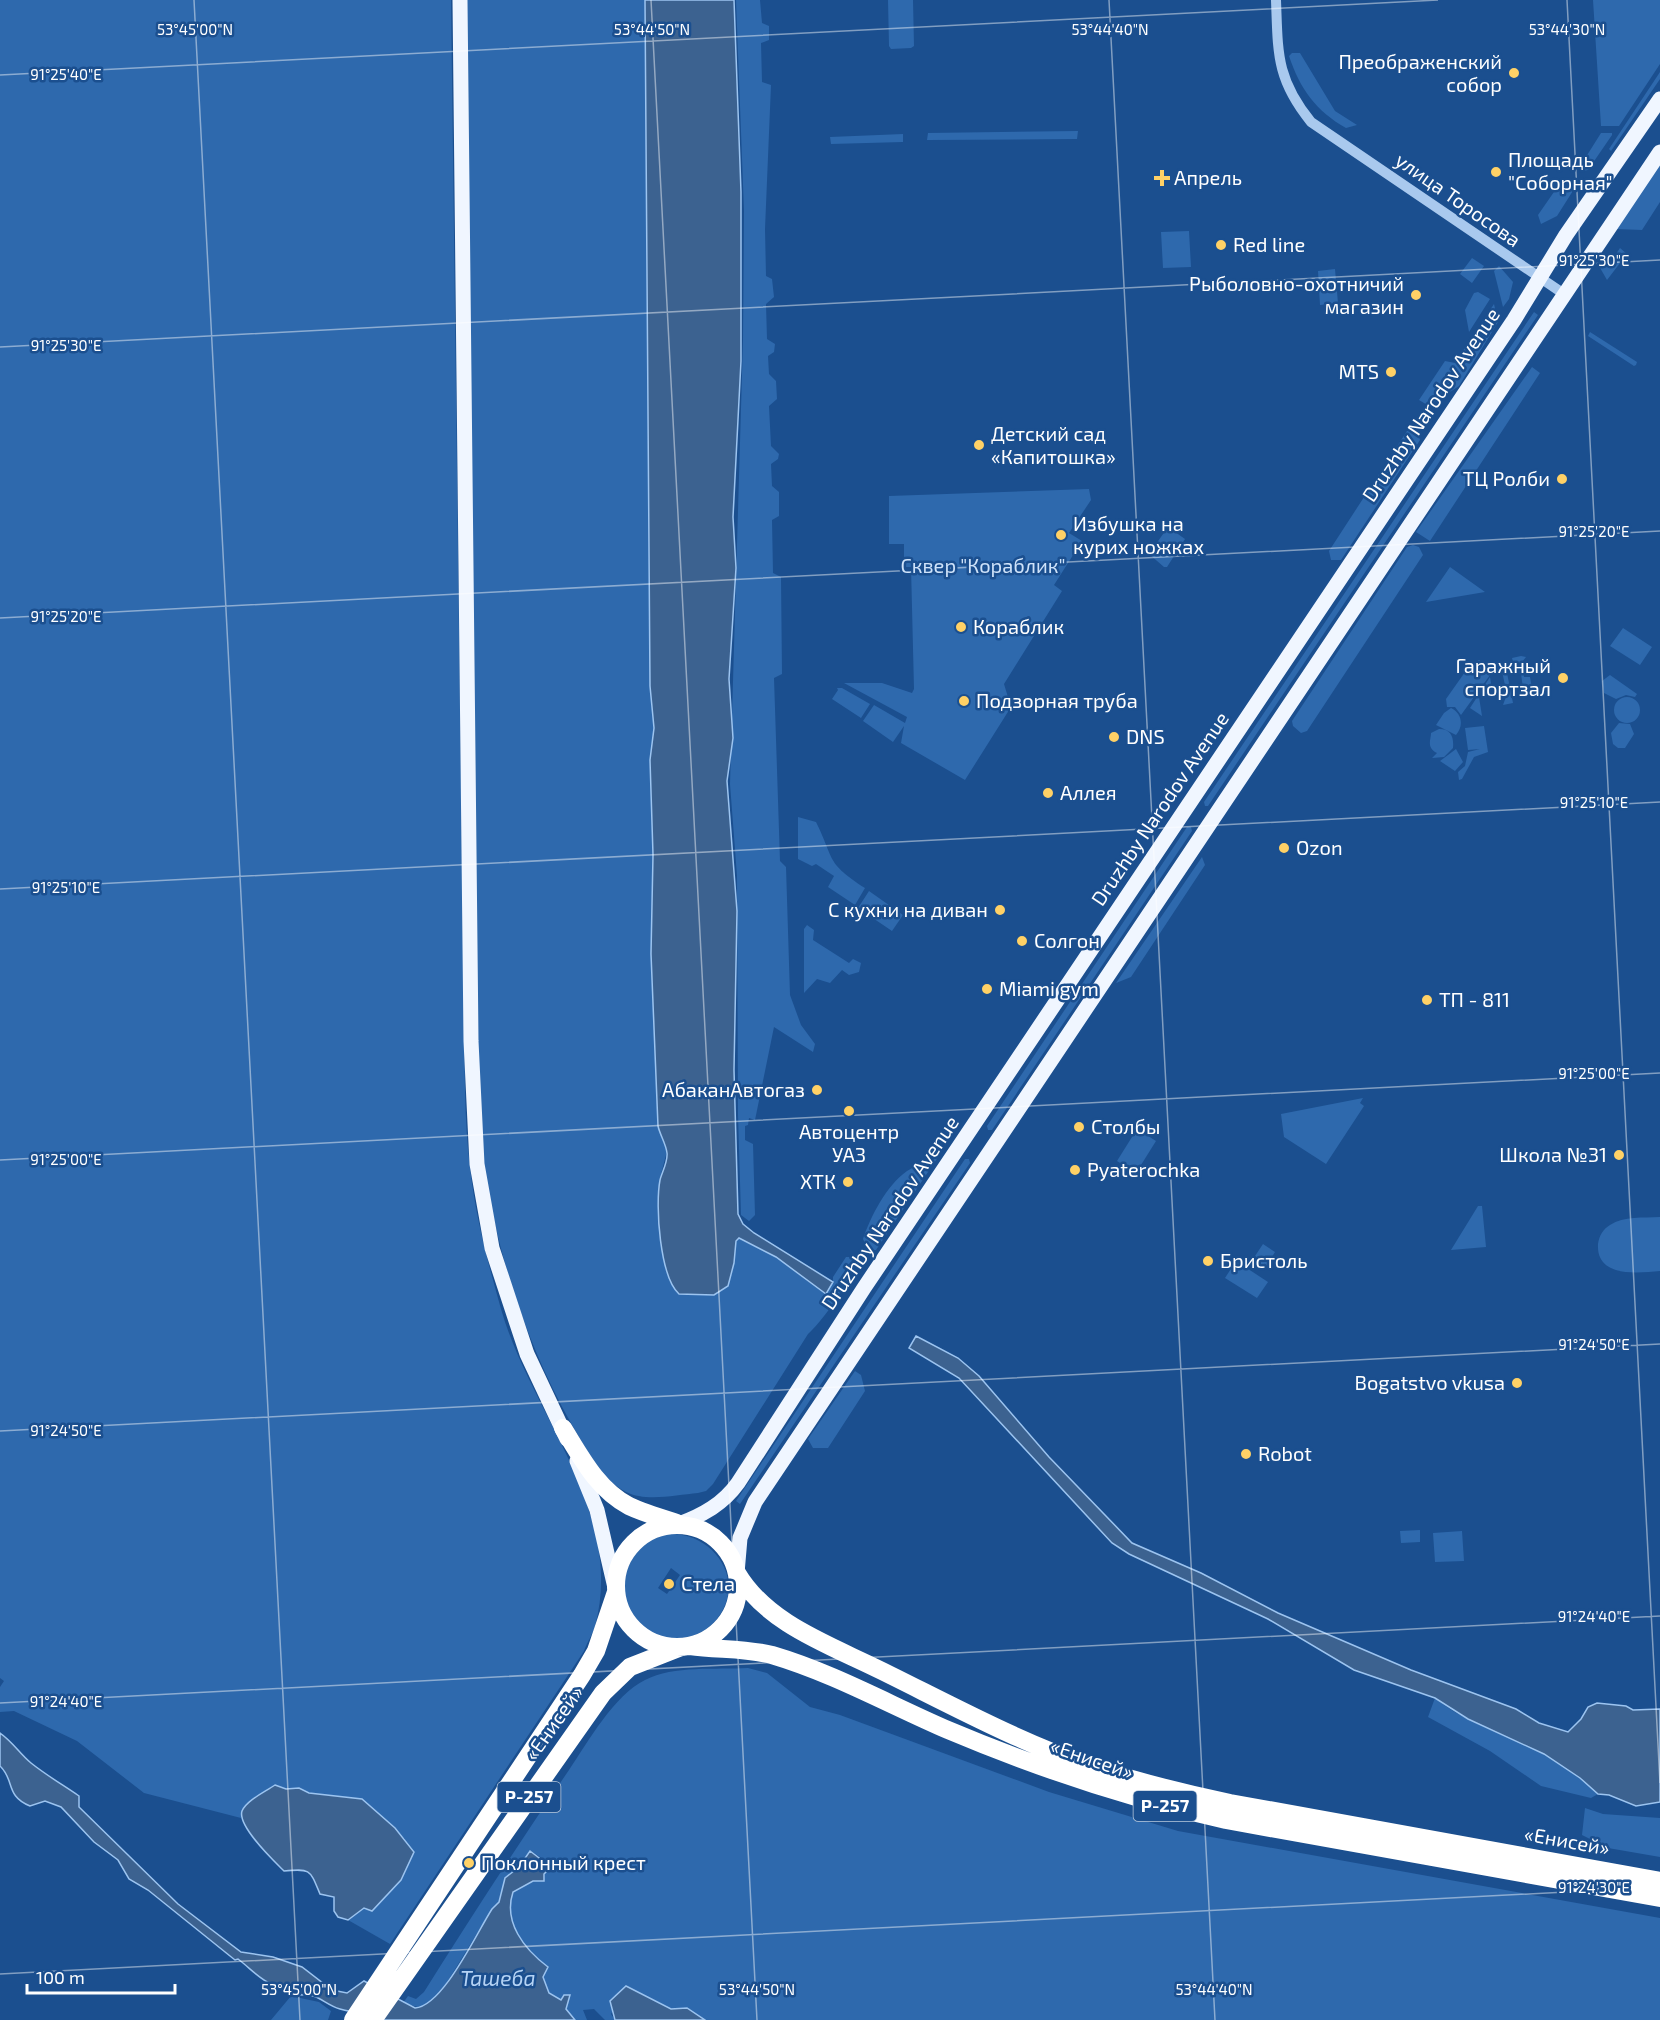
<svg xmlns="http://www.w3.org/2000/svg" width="1660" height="2020" font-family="'Exo 2',sans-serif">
<rect width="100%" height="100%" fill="#1b4f8f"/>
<path fill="#2e69ad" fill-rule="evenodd" d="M0,0H451L464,1021C465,1069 464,1119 470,1167C475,1215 488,1263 501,1309C530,1412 626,1512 595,1626C593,1634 587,1642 584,1651L390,1944L348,1920L364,1908L372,1910L401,1880L405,1839L362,1799L308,1793L299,1788L286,1789L275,1785L243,1810L241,1818L144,1793L77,1741L14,1711L0,1712V1687L4,1681L0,1678Z
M467,0H645L650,686L654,728L650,760L653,855L651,954L658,1126L667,1151L659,1182L661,1238L666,1272L714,1295C735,1284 734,1262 736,1241L739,1238L776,1257L810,1283L833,1282V1277L846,1257H856C855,1276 823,1321 808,1334L713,1484L706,1491L698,1493C676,1495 646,1502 626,1492C600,1479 586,1448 572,1425C527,1345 497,1255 484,1164C479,1124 479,1082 477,1041Z
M736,0H760L762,23L769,26V40L761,43L762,82L771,85L765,229L766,276L772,279L774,297L766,304L767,339L775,344L774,352L768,356L769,374L776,381L777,399L769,406L771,446L779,454L778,459L771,464L772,486L779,492V516L772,520L773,573L781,577L782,674L774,678L780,861L786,867L790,995L801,1025L815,1044L813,1052L774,1027L755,1120L749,1118L748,1125L745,1126V1140L753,1144L755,1215L749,1221L741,1215L738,1115L737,876L730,784L743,340L744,211Z
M888,0H913L914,46L911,48L891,49L889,46Z
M1593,0H1660V64L1619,126H1601Z
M1292,53H1300L1335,111L1357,125L1346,128C1316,111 1300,89 1289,56Z
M1660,72V79L1611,151L1609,149Z
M1078,131L1077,139L927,140L928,133Z
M1601,133H1612V135L1588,170L1582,171L1579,168Z
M903,134V142L831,144L830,137Z
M1660,164V202L1642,230L1616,229Z
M1576,186L1557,216L1541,224L1538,215L1556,189Z
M1189,231L1191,267L1163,268L1161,232Z
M1620,248L1627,254L1607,280L1599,266L1605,258L1616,254Z
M1472,258L1484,266L1472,283L1460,274Z
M1499,266L1513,282L1509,299L1503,307L1494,271Z
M1335,269L1338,303L1320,305L1318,271Z
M1478,292L1490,299L1469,332L1465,310L1474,293Z
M1494,304L1498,322L1459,386L1429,406L1419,400L1445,361L1455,363Z
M1534,312L1538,315L1208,806H1205L1204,802Z
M1590,332L1637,362L1636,365L1634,366L1588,336Z
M1532,367L1540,373L1430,541L1416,532Z
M1417,430L1420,440L1341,560H1331L1329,551L1407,431Z
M1089,489L1091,500L1069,533L1082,541L1054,585L1062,591L1004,684L1011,707L965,780L901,743L904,726L893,742L863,721L874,705L905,723L907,717L844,683H882L912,693L914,689L911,567H904V544H889V496Z
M1168,527L1185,539L1167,567H1164L1149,554Z
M1413,545L1419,547L1423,555L1307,731L1301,733L1293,726L1292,721L1407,547Z
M1450,567L1485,592L1426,602Z
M1623,628L1652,647L1640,665L1610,646Z
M1521,656L1526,657L1522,662L1524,677H1530L1533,694L1524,695L1521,674L1516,673L1512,658Z
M1479,660L1487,665L1490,675L1461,715L1455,707H1447L1446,699L1470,665Z
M1505,663L1513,703L1503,705L1507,694L1501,667Z
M1610,675L1637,694L1635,697L1626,695L1616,699L1604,693L1602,681Z
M1490,677L1492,689L1479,697L1482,716L1470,708Z
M837,688H842L870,704L861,718L832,699L838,690Z
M1614 710a13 13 0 1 1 26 0a13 13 0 1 1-26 0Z
M1451,708C1462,713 1464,726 1456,735L1436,725L1444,713Z
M1619,723L1630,724L1634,734L1625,748H1618L1613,744L1611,733Z
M1484,726L1488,752L1474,757L1462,779L1459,780L1458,772L1465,766L1468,752L1480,749L1468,750L1465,728Z
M1439,729C1451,729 1454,737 1453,748L1444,757L1432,758L1437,753C1426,747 1431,740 1431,733Z
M1456,749L1463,762L1455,771L1440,761Z
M798,817L816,822C835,860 825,862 865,888L855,905L828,887L834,876L816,864L812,866L798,859Z
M1187,827H1191L1192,831L992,1130H988L987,1126Z
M1202,857L1205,865L1131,977L1116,983Z
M869,891L903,915L892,931L858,908Z
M807,925L814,930L813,940L849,963L853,959L861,963L859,972L849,975L842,970L830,983L817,979L804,993V929Z
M1363,1098L1360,1103L1364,1106L1326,1164L1284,1137L1281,1114Z
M1137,1129L1156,1141L1136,1173L1117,1161Z
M938,1157L876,1250H868L863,1239C871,1216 886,1186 907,1171C916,1165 928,1162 938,1157Z
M965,1159H969L970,1163L740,1504L736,1501Z
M1478,1206H1482L1486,1247L1451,1250Z
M1660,1217V1271C1637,1273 1596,1278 1598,1244C1599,1236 1603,1229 1610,1225C1624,1216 1643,1218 1660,1217Z
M1263,1244L1275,1252L1265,1268L1253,1259Z
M1236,1261L1268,1282L1257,1298L1225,1278Z
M855,1371L861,1375L865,1391L828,1448H813L808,1439Z
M1420,1530V1542L1401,1543L1400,1531Z
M1462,1531L1464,1561L1435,1562L1433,1533Z
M669,1534C712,1532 746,1578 719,1616C710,1629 696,1637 681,1638C615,1645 602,1548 669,1534ZM671,1568L680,1575L667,1594L658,1588Z
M748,1668L767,1673L810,1707L840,1715L1049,1792L1178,1831L1660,1918V2020H705L687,2008L671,2009L626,1986L611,2014L615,2020H605L594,2009L583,2010L587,2020H575L566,2009L567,2004L549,1993L543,1977L548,1967C524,1949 503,1922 513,1891L533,1881H544L546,1861L531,1851L519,1867L505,1878L499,1902L492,1909L438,1997L421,2008L403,2003L408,1996L416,1999L424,1992C471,1917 519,1843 569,1770C588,1742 614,1695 645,1680C674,1665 716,1670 748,1668Z
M1435,1698C1460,1719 1496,1732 1526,1745C1553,1756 1577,1774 1598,1794L1591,1798L1541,1786L1490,1751L1428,1717Z
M1585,1808L1603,1814L1660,1818V1857L1608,1848L1582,1835Z
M291,1996L319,2002L331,2011L328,2020H271Z"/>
<path fill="#3c6290" stroke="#9cc4f0" stroke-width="1.5" d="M645,0H734L741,192V361L733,517L736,568L729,679L733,738L727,781L737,911L734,1070L738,1214L743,1224L754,1233L833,1282L826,1294L776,1257L739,1238L736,1241L734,1263L728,1286L714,1295L679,1294C660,1277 655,1206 660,1180C662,1172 668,1162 667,1153C666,1144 660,1135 658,1126L651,954L653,855L650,760L654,728L650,686Z
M916,1336L958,1358L979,1376L1049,1457L1132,1543L1201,1573L1278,1613L1411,1670L1516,1709L1539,1723L1568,1732L1581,1719L1588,1707L1597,1703L1626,1706L1633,1710L1660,1709V1802L1636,1806L1609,1795L1598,1794L1580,1778L1544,1754L1468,1719L1435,1698L1354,1670L1268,1619L1129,1554L1112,1543L959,1378L909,1348Z
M0,1733C13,1742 19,1753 31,1763C46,1775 63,1785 79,1796V1807L178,1904L241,1952L273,1957L302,1967L332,1990L347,1993L364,1981L415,2008C443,2006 476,1934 492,1909L499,1902L505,1878L519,1867L530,1851L551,1867L544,1874V1881H533L513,1892C503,1922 524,1949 548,1967L543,1977L549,1993L561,2000L564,1995H570L566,2009L575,2020H372C358,2011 354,2013 340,2009C323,2004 319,1993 300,1995C290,1988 283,1990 273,1985C259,1979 250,1968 238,1959L235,1960L148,1890L129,1879L118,1860L94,1842L61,1807L45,1801L30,1806C5,1796 15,1780 0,1766Z
M275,1785L286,1789L299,1788L309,1793L362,1799L395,1828L414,1852L401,1880L372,1911L364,1908L348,1920L338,1917L334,1911V1897L320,1894C310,1870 311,1868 284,1871C274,1861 237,1826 242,1811C247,1800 265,1792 275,1785Z
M626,1986L671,2009L687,2008L705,2020H615L610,2001Z"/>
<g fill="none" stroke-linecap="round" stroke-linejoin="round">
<path stroke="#a9c9ee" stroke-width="10" d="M1276,0C1278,53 1276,79 1311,122L1564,294"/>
<path stroke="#f0f6ff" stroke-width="15" d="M460,0L471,1041L477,1164L492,1248L527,1354L567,1439
M577,1461L597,1510L616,1592
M679,1524C703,1515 723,1504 738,1483L864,1288L1514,320L1566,235L1660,99
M737,1573L740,1538L755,1502L1660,152"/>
<path stroke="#fff" stroke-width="18" d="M563,1428C581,1457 597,1489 629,1506C644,1513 661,1518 677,1523
M616 1586a61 61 0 1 1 122 0a61 61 0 1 1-122 0Z
M737,1573C767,1624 830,1645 882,1671C949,1704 1017,1741 1089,1766C1135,1781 1182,1793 1230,1803L1660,1881
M690,1646C717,1650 745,1648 772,1655C833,1673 890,1705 948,1730C1038,1768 1131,1799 1226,1820L1660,1898
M353,2020L582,1675L596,1651L616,1592
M373,2020L603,1693L630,1667L681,1647"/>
</g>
<path fill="none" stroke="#fff" stroke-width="1.5" stroke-opacity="0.45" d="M194,0L300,2020M651,0L757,2020M1109,0L1215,2020M1567,0L1660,1783M0,75L1438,0M0,347L1660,260M0,618L1660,531M0,889L1660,802M0,1160L1660,1073M0,1431L1660,1344M0,1703L1660,1616M0,1974L1660,1887"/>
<g fill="#ffd166" stroke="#1b4f8f" stroke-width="2">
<circle cx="1514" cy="73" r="6"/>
<circle cx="1496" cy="172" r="6"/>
<path d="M1159 169h6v6h6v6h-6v6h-6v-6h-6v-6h6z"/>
<circle cx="1221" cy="245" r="6"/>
<circle cx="1416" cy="295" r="6"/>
<circle cx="1391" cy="372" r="6"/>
<circle cx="979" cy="445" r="6"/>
<circle cx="1562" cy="479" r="6"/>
<circle cx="1061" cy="535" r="6"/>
<circle cx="961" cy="627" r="6"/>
<circle cx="1563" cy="678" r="6"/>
<circle cx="964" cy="701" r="6"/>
<circle cx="1114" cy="737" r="6"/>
<circle cx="1048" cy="793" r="6"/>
<circle cx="1284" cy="848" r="6"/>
<circle cx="1000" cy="910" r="6"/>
<circle cx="1022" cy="941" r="6"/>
<circle cx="987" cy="989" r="6"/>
<circle cx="1427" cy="1000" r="6"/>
<circle cx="817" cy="1090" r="6"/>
<circle cx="849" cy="1111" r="6"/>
<circle cx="1079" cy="1127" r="6"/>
<circle cx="1619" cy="1155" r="6"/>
<circle cx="1075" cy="1170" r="6"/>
<circle cx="848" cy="1182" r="6"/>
<circle cx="1208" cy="1261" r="6"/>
<circle cx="1517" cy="1383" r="6"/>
<circle cx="1246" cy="1454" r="6"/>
<circle cx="669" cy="1584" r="6"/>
<circle cx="469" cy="1863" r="6"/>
</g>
<g text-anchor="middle" stroke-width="5" stroke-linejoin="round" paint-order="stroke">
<g fill="#1b4f8f" stroke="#bbcadd" stroke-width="1.5">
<rect x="497.5" y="1782" width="63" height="30" rx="4.5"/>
<rect x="1133.5" y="1791" width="63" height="30" rx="4.5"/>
</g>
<g font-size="18" font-weight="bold" fill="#fff">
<text x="529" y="1803">Р-257</text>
<text x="1165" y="1812">Р-257</text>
</g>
<g font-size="20" fill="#fff" stroke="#1b4f8f" text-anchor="start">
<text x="1502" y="69" text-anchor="end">Преображенский<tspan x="1502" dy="23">собор</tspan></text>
<text x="1508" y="167">Площадь<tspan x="1508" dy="23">"Соборная"</tspan></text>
<text x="1174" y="185">Апрель</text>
<text x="1233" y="252">Red line</text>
<text x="1404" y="291" text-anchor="end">Рыболовно-охотничий<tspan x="1404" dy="23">магазин</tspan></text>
<text x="1379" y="379" text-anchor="end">MTS</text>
<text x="991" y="441">Детский сад<tspan x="991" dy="23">«Капитошка»</tspan></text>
<text x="1550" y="486" text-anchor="end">ТЦ Ролби</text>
<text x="1073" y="531">Избушка на<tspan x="1073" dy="23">курих ножках</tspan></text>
<text x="973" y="634">Кораблик</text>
<text x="1551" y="673" text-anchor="end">Гаражный<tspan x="1551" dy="23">спортзал</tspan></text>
<text x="976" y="708">Подзорная труба</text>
<text x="1126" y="744">DNS</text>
<text x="1060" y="800">Аллея</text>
<text x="1296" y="855">Ozon</text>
<text x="988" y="917" text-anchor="end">С кухни на диван</text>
<text x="1034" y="948">Солгон</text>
<text x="999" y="996">Miami gym</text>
<text x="1439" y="1007">ТП - 811</text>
<text x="805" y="1097" text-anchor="end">АбаканАвтогаз</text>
<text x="1091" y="1134">Столбы</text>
<text x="849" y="1139" text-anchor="middle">Автоцентр<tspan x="849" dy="23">УАЗ</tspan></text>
<text x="1607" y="1162" text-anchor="end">Школа №31</text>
<text x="1087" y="1177">Pyaterochka</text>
<text x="836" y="1189" text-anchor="end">ХТК</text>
<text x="1220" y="1268">Бристоль</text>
<text x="1505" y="1390" text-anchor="end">Bogatstvo vkusa</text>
<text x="1258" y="1461">Robot</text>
<text x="681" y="1591">Стела</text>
<text x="481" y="1870">Поклонный крест</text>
</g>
<g font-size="20" fill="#fff" stroke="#1b4f8f">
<text transform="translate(1458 200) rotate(35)" y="7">улица Торосова</text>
<text transform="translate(1431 405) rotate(-56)" y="7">Druzhby Narodov Avenue</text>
<text transform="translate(1160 809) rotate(-56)" y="7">Druzhby Narodov Avenue</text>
<text transform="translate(890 1213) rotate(-56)" y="7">Druzhby Narodov Avenue</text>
<text transform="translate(554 1723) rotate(-55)" y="7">«Енисей»</text>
<text transform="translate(1092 1759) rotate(19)" y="7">«Енисей»</text>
<text transform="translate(1567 1841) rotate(10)" y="7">«Енисей»</text>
</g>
<g font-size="20" fill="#cfe3fa" stroke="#1b4f8f">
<text x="983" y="573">Сквер "Кораблик"</text>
</g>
<g font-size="21" font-style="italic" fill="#b5d3f5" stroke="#1b4f8f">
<text x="498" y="1986">Ташеба</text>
</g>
</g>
<g font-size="15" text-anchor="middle" fill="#fff" stroke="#1b4f8f" stroke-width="5" stroke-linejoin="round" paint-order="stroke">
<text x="1567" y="35">53°44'30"N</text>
<text x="195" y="35">53°45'00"N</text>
<text x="652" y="35">53°44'50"N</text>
<text x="1110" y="35">53°44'40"N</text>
<text x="66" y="80">91°25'40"E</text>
<text x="1594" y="266">91°25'30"E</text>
<text x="66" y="351">91°25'30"E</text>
<text x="1594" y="537">91°25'20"E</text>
<text x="66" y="622">91°25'20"E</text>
<text x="1594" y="808">91°25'10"E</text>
<text x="66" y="893">91°25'10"E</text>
<text x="1594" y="1079">91°25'00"E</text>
<text x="66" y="1165">91°25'00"E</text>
<text x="1594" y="1350">91°24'50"E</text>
<text x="66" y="1436">91°24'50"E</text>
<text x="1594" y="1622">91°24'40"E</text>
<text x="66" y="1707">91°24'40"E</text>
<text x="1594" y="1893">91°24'30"E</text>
<text x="299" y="1995">53°45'00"N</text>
<text x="757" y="1995">53°44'50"N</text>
<text x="1214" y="1995">53°44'40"N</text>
</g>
<path d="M27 1984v9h148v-9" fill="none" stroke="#ffffff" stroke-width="3"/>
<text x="36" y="1984" font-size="18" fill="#ffffff" stroke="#1b4f8f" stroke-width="4.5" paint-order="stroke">100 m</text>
</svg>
